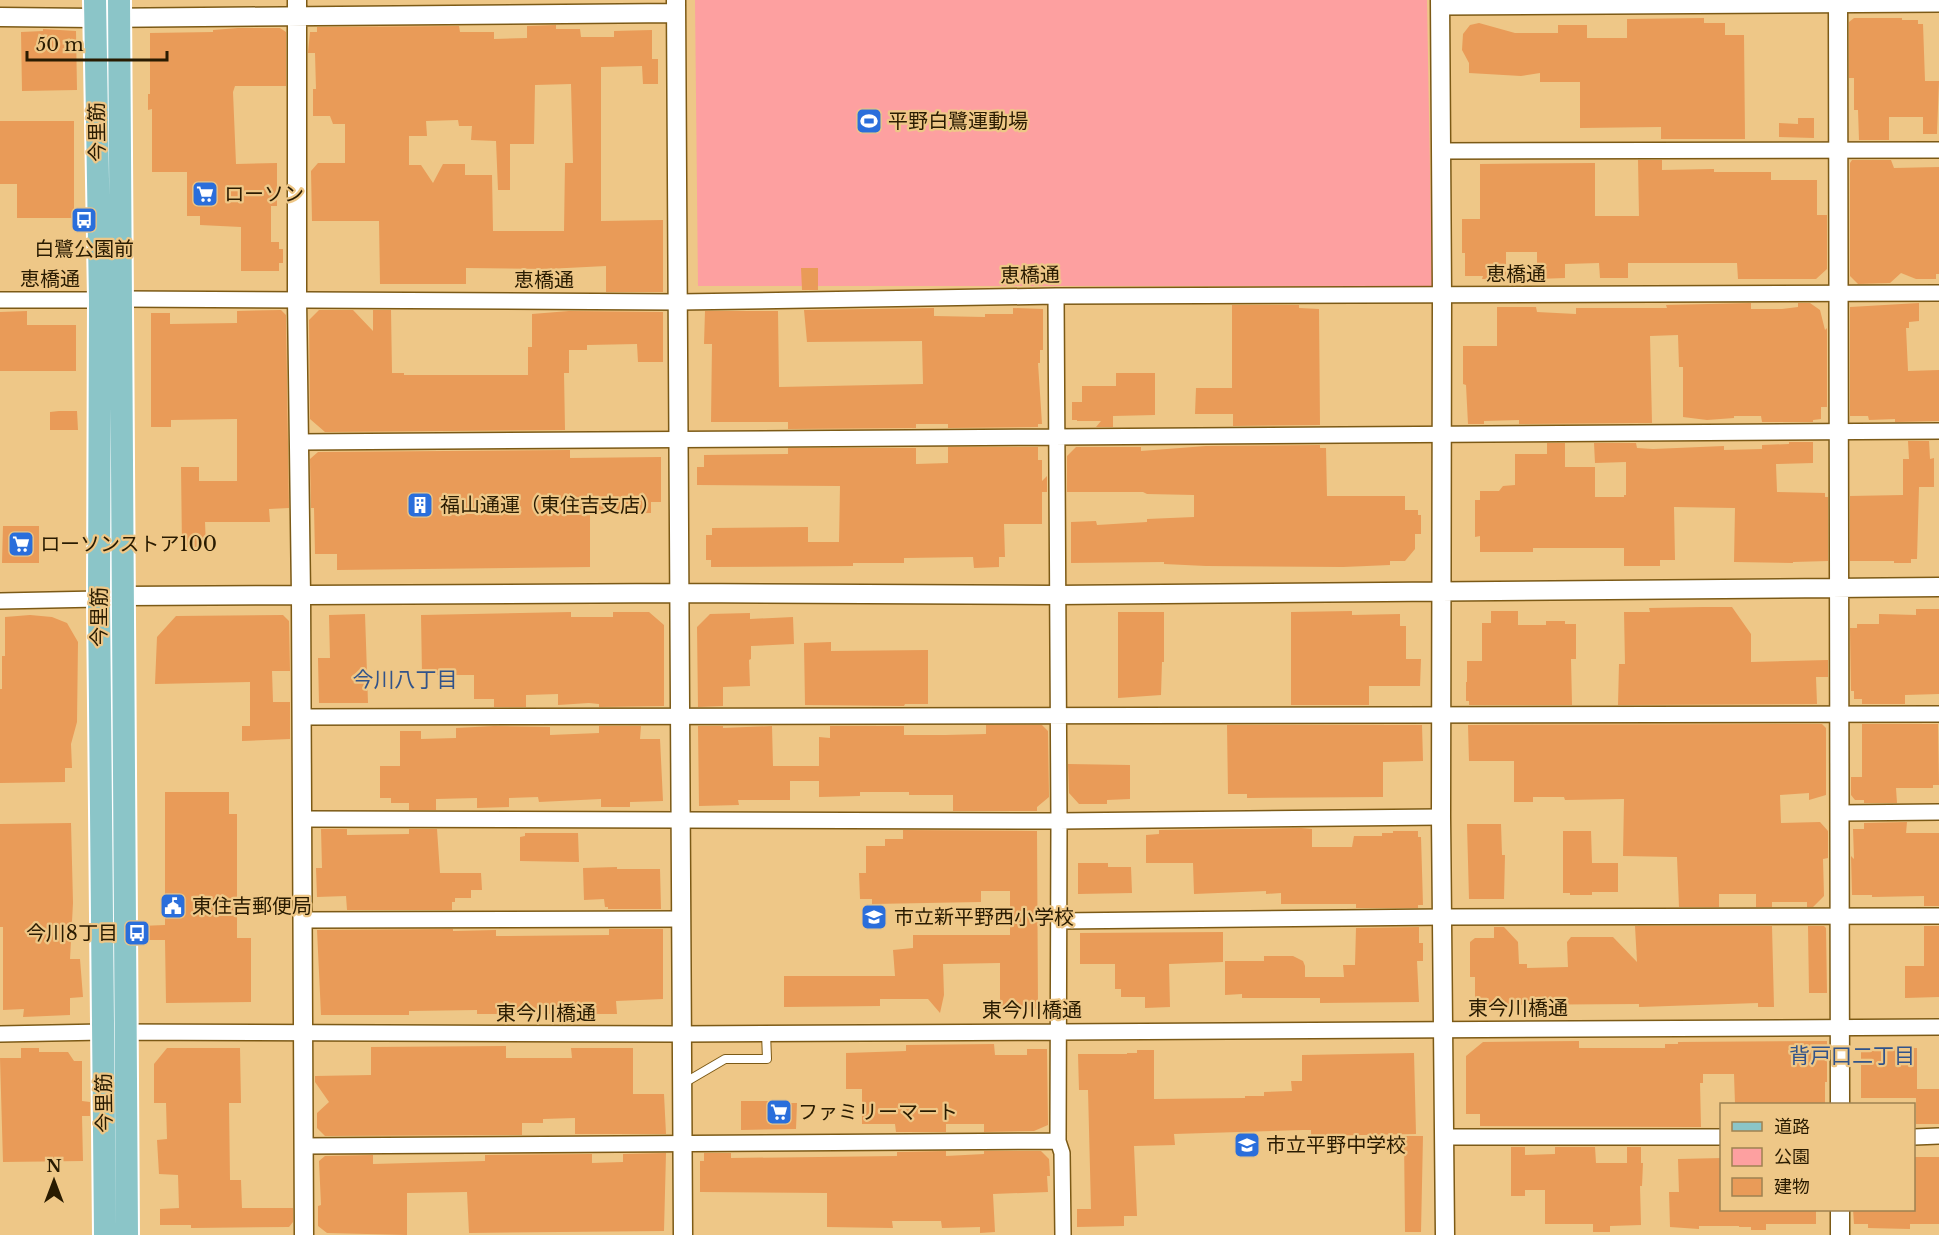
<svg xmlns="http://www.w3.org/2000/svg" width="1939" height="1235" font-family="'Libre Baskerville','Noto Sans JP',serif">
<rect width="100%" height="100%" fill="#eec787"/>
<path fill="#fda0a0" d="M695,0H1427L1432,286H698Z"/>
<path fill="#e99b58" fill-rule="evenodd" d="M1704,18V23H1725V35H1744L1745,139H1661V127L1580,128V82H1540V73L1521,76L1469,73V63L1462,50L1463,34L1470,25L1479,23L1515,33H1558V25H1587V38H1627V19Z
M1854,18H1902V20H1918V24H1923L1925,81H1939L1937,134H1923V117H1889V140H1859L1858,110H1854V78H1849V22Z
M556,25V29H580L581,37H614V31L652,30V59H658V84H643L642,66L601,67V221L663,220V292H606V266L547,269L466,268V284H380L379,221H312L311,171L318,163H345V124H333L330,116H313V89H316L315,53H308L310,32H317V27L459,26L460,32H494V39L527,38V26ZM571,84L573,163H565L564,231H493L492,175H465V164H443L433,183L421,165H409V136H427L426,121L458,120L459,126H472L471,140L496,141L498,190H510V144H534L535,85Z
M238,28H280L286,32V86H235L233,92L236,164L277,163V206H271V242H279V249H283V263H279V271H241V227L200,225V216H187V172H152V109L148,110V94H150V33L213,32V30Z
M43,29L76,31L77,90L22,91L21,32L43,31Z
M1798,118H1814V138L1779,137V123L1798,124Z
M0,121H74V218H17V184H0Z
M1638,160H1662V170L1714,169V172H1771V180H1817V215H1827V269L1816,279H1738L1737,263H1628V278H1600L1599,263L1565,264V278L1537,279V252H1506V279H1482L1483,276H1465V253H1462V219H1480V164L1595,163V216H1639Z
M1852,160H1891L1894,168L1939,167V274H1936V279H1916L1901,273L1890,283L1858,284L1850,276V163Z
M801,268H818V290H802Z
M1751,303V309H1782L1798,307V303H1810L1820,310L1825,330L1827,328V407H1821V419L1813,420V422H1762L1761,416H1734V418L1707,420L1683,417V367H1679L1678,335L1650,336L1652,423L1519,424V420L1484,421V424H1468L1466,385L1463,384V346H1497V307H1536L1537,312L1576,314V308H1667L1666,305Z
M1919,303V321L1909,322V328H1906L1908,371L1939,370V421L1895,422V419L1869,420L1868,416H1850V307Z
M1232,305H1299V308L1319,309L1320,425L1233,426V414H1195L1196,388H1232Z
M934,308V316L985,317V314H1013V308L1043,309V350H1040V363H1038L1042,424H1038V427L948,428V424H916V428L788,429V422H711L712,344H704L705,311H778L779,387L923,384L922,341L807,342L804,310Z
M281,310L286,315L289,508L269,509L270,522H205L206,547H182L181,467H199V481H237V419L171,420V427H151V313H170V324L237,323V311Z
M319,310H353L373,331V310H391L392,373H404V375H528V347H532V314L569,311L663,312V362H638L637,344L587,345V350H569V373H564L565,430L325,432L310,419L309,320Z
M27,311V325H76V371H0V312Z
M1116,373H1155V415L1113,416V427H1096L1101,421H1077V420H1072V402H1082V386H1116Z
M59,411H77L78,430H50V412Z
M1908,441H1929L1930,459L1934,458V487H1919L1917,559H1911V563H1894V561H1850V496L1903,495V459H1909Z
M1789,442H1813V463L1776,464L1777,492L1825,493V497H1828V561L1793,562V563L1734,562L1735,508L1674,507L1675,560H1660V566H1624V548H1533V552H1480V536L1475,537V500H1480V491H1499L1503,486L1515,485V454H1547V443H1565V467H1595V497H1624V495H1626V462L1595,463L1594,443H1636L1637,448L1653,449L1724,446V450L1762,449V445L1789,444Z
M1320,445V448H1326L1327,496H1405V510H1418V515H1421V534H1415V549L1405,561H1390V565L1343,567L1206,566L1164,564V562L1071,563V522L1096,521L1097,525L1147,522V519L1194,517V495L1147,494L1143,492H1067V456L1076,447H1141V451L1206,446Z
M948,447H1038V460H1042V481L1047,476V492H1042V524H1004L1005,557H999V567L974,568L973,557L904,558V563H853V566L711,567V560H706V535H712V528L808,527V542H839L840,486L697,485V467H704V455L788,454V448H916V464L948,463Z
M570,450V458L661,457V502H651V513L590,514V567L337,570V554H315L314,508H311L310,459L318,452Z
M3,526H39V563H2Z
M1703,607H1732L1751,634V662L1828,660V677H1816L1817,704L1618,705L1619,664H1625L1624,612H1650L1649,608Z
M1916,609H1939V694L1905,695V704H1862V699H1854V691H1851L1850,628H1857V624H1879V614L1916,615Z
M1352,611V615L1400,614V626H1406V659H1421L1420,686H1369V705H1291V612Z
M1491,611H1518V625H1546V621H1565V624H1576V659H1571L1572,705H1469V701H1466V682H1467V661H1482V623H1491Z
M571,612V617H613V612H649L664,625V706L599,707V704L589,703L558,705V694L526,695V707H494V699H474V675H422L421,615Z
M1118,612H1164V662H1162L1161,695L1118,698Z
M750,613V619L793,617L794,644L751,646V659L749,660L750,686L723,687V706L698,707L697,627L710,614Z
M365,614L368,703H319L318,658H330L329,615Z
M30,615L52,617L67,623L78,642L77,722L71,744L72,768H65V782L0,783V689H2V656H5V617Z
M283,615L289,621L290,671H272L273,702H290V739L242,741V726H250V682L155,684L157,637L176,616Z
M831,642V651L928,650V704H905L904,706L805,705L804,643Z
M1822,724L1826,728V795L1809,800V793L1780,795L1781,823L1820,822L1828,831V858L1823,859L1824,896L1813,907H1807V902H1772V907H1756V894H1719V907H1679L1677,857L1623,856L1624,799L1565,800L1564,797H1533V802H1514V761H1469L1468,725Z
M1862,724H1938L1939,785H1933V788H1896L1897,803H1864V800H1855L1851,795V777H1862Z
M986,725H1042L1048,731L1049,797L1037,807V811H953V795H909V792H860V796L819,797V781H790V800H738L739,805L699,806L698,726H723V728L772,726L773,766H819V737L830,738V726H904V735H945L986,734Z
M1227,725H1422L1423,761L1383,762V797L1247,798V794H1228Z
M494,726L550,727V735L599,733V726H641L640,739H660L663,801L630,802V807H601V799L539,802L538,797L509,798V807L477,808V798L436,799V810H409V803H391V798H380V766H400V731H421V739L456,738V728Z
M1068,764L1130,765V799L1107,800V804H1079L1069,793Z
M165,792H229V814H237V938H251V1002L166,1003L165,940H141L140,926L165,925Z
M1907,822L1906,833H1939V906H1924V896L1872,897V895H1852L1851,856L1854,859L1853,829H1864V823Z
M71,823L73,903L70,959H80L83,997L70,998V1015L23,1017L24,1009L3,1010V927H0V824Z
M1467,824H1501L1502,855H1505L1504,899H1469Z
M1301,828L1312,829V847H1352L1354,836H1382V833H1393V831H1418V837H1421L1423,905H1418V908H1356V904H1281V893L1266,894V891L1194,894L1193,863H1146V835L1159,834V830Z
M321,829H347V835L409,834V829H437L440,873H481L482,890H471V898H455V902H452V910H347L346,896L317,897L316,868H322Z
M903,830L1037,831L1038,1009H1010V1007H1000V963L943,964L944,995L940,1013L928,999H880V1006L784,1007V976H895L893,950L913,948V935H1010V891H981V902L872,904V899H860L859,873H866V846H885V839H903Z
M1563,831H1591L1592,863H1618V892H1592V895H1570V893H1563Z
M525,833H578L579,862L520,861V837L525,836Z
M1078,863H1108V867H1131L1132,893L1078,894Z
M617,867V869H660L661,909H608V907H605L604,899L584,900L583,868Z
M1635,926H1772L1774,1007H1758V1003L1639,1007V1004L1475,1005V977H1470V942L1475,938H1494V927H1504L1518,942L1519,964H1527V968L1568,967L1567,942L1571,937H1613L1637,962Z
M1808,926H1824L1826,928L1827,993H1809Z
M1924,926H1939V997L1905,998V966H1924Z
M1419,927V943H1423V961H1417L1419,1002L1320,1003V998H1242V994L1225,995V961H1264V956H1293L1303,961L1305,966V977H1344L1343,965H1355L1356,928Z
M453,929V931L496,930V936L609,935V929H663V999L616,1001L617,1014H477V1010L409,1011V1015H321L317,930Z
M1223,932V962L1169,964L1170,1007L1145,1008V997H1121V989H1115V964H1080V933Z
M1579,1041V1048H1665V1044H1678V1042L1827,1041V1082H1825V1104H1735L1734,1074H1703V1083H1700L1701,1127L1480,1126V1114H1466V1056L1483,1042Z
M994,1044L995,1055H1027V1049H1047L1048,1125L1034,1131L984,1132V1124H946V1132H896L895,1124H862V1089H846V1053L906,1051V1045Z
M506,1046V1058H572L571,1048H633V1094H664L666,1134H575V1118L543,1119V1123H522V1135L325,1136L317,1128V1113L329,1102L315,1082V1076L371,1075V1047Z
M21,1048H39V1052H68L74,1061H82V1101L90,1102V1116H82L83,1161L3,1162L0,1058H21Z
M167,1048H240L241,1103H229L230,1180H241L242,1208H293V1222L289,1227L191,1228V1225H160V1209L179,1208L178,1175L159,1174L157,1140L167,1139L166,1103H154V1064Z
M1893,1048H1917V1089H1939V1124H1916V1098H1861V1051H1893Z
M1137,1050H1154V1099L1245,1098V1096H1264V1092L1292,1091L1291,1081H1302V1055L1414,1053L1416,1134L1311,1136V1130H1303L1174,1134L1175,1145L1134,1146L1137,1216H1124V1226L1077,1227V1209H1091L1088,1090H1079L1078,1054H1127V1053H1137Z
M741,1101H783V1103H797L796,1129L741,1130Z
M1404,1136H1423L1421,1232H1405Z
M1511,1147H1525V1155L1555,1154V1147H1595L1596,1163H1627V1147H1641V1163H1643L1642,1186H1640L1641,1225L1610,1226V1232H1593V1224H1545V1190H1525V1196H1511Z
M946,1151V1156L984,1154V1151H1041L1049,1159L1050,1176H1047L1048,1192L993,1194L995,1232L980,1233V1227L942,1228L941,1221H892L893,1228L827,1227V1193L700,1192V1161H704V1153H731V1158L897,1156V1152Z
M666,1153L664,1231L469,1233L467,1192L407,1193V1235L327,1233L318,1226V1206L321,1205L319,1161L325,1156L373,1155V1164L485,1161V1155L592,1154V1163L623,1162V1154Z
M1914,1157H1939V1224H1910V1229L1868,1228V1224H1854L1853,1209H1914Z
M1722,1158V1209H1816V1224H1766V1230H1751V1227H1739V1226H1699V1229L1670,1227L1669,1192H1679L1678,1159Z"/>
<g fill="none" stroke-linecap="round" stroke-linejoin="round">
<g stroke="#7c5a16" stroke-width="10">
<path id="service" d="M684,1083L725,1059H767L766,1033"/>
</g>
<g stroke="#7c5a16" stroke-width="18">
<path id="minor" d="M1440,7L1939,4
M1441,151L1939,150
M1056,296L1059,821L1058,1141L1062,1153L1063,1235
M121,299L679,302L1056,296L1939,293
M0,300H100
M299,442L1939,431
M0,601L99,599L123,596
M302,717L1939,714
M1841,813L1939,812
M302,819L1059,821L1441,817
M302,920L681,919
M1059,921L1443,917L1939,916
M0,1034L103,1032L682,1034L1939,1027
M1445,1137H1722
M1914,1137L1939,1136
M304,1146L1058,1141"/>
</g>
<g stroke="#7c5a16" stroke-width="21">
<path id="tertiary" d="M297,0V299L301,595L304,1235
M676,0L683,1235
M1440,0L1442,295L1441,817L1445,1235
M1838,0L1840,1104
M0,17L94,18L676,13
M123,596L679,593L1056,595L1939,587
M1840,1210V1235"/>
</g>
<g stroke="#fff" stroke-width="26">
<path id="primary" d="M95,0L100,300L99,599L105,1235
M119,0L127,1235"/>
</g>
<use href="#service" stroke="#fff" stroke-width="8"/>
<use href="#minor" stroke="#fff" stroke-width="15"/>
<use href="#tertiary" stroke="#fff" stroke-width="18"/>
<use href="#primary" stroke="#8bc5c8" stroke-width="22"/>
</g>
<defs>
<g id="stadium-square" transform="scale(1.35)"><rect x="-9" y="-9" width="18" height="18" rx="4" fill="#2a6edb" stroke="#eec787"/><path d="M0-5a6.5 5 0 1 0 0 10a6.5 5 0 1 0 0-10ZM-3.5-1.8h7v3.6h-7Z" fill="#fff"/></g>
<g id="supermarket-square" transform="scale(1.35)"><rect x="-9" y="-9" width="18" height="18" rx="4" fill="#2a6edb" stroke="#eec787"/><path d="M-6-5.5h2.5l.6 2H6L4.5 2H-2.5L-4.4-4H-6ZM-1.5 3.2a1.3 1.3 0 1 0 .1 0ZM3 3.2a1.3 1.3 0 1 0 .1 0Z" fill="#fff"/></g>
<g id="bus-square" transform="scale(1.35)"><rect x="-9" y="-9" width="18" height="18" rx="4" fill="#2a6edb" stroke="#eec787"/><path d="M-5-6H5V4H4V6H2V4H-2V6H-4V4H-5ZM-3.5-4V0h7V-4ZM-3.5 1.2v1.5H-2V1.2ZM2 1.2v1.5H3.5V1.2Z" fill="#fff"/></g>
<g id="building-square" transform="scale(1.35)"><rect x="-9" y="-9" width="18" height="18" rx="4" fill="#2a6edb" stroke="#eec787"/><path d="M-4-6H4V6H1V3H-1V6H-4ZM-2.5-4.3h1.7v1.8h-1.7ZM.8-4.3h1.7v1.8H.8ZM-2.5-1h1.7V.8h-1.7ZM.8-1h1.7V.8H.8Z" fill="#fff"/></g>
<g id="civic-square" transform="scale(1.35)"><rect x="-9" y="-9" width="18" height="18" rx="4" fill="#2a6edb" stroke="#eec787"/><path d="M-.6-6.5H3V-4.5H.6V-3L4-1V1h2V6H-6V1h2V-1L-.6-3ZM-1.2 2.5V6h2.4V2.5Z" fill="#fff"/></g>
<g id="school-square" transform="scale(1.35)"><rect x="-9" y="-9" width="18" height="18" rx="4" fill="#2a6edb" stroke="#eec787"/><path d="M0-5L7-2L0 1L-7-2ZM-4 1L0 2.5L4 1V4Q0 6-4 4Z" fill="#fff"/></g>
</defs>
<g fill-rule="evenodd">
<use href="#stadium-square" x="869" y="121"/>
<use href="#supermarket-square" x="205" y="194"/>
<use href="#bus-square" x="84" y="220"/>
<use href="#building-square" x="420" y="505"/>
<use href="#supermarket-square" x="21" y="544"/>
<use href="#civic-square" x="173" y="906"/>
<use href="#school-square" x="874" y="917"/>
<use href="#bus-square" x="137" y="933"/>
<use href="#supermarket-square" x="779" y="1112"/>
<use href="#school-square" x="1247" y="1145"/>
</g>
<g text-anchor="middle" stroke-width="4.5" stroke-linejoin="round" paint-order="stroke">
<g font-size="20" fill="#291b01" stroke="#eec787" text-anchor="start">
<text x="888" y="128">平野白鷺運動場</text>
<text x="224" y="201">ローソン</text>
<text x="84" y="256" text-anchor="middle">白鷺公園前</text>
<text x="440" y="512">福山通運（東住吉支店）</text>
<text x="40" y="551">ローソンストア100</text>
<text x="192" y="913">東住吉郵便局</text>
<text x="894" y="924">市立新平野西小学校</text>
<text x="118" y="940" text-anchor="end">今川8丁目</text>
<text x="798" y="1119">ファミリーマート</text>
<text x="1266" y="1152">市立平野中学校</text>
</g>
<g font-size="20" fill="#291b01" stroke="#eec787">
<text transform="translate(97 132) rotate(-91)" y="7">今里筋</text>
<text x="1516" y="281">恵橋通</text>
<text transform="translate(1030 275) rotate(-1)" y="7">恵橋通</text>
<text x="50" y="286">恵橋通</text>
<text x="544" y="287">恵橋通</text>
<text transform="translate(99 617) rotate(-90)" y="7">今里筋</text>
<text x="1518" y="1015">東今川橋通</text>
<text x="1032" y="1017">東今川橋通</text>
<text x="546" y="1020">東今川橋通</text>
<text transform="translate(104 1103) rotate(-91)" y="7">今里筋</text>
</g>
<g font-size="21" fill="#31538a" stroke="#eec787">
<text x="405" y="687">今川八丁目</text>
<text x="1852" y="1063">背戸口二丁目</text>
</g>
</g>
<rect x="1720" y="1103" width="195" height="108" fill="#eec787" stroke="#9f8251" stroke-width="1.5"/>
<rect x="1732" y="1122" width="30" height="9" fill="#8bc5c8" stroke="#9f8251" stroke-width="1.5"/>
<text x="1774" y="1133" font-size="18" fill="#291b01">道路</text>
<rect x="1732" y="1148" width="30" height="18" fill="#fda0a0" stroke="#9f8251" stroke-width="1.5"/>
<text x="1774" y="1163" font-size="18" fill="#291b01">公園</text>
<rect x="1732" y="1178" width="30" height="18" fill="#e99b58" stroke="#9f8251" stroke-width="1.5"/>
<text x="1774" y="1193" font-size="18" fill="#291b01">建物</text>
<g transform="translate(54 1181)" stroke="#eec787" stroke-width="4.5" paint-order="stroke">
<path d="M0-4.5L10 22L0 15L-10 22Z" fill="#291b01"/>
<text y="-9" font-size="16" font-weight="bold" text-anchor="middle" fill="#291b01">N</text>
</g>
<path d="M27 51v9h140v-9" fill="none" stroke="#291b01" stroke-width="3"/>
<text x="36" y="51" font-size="18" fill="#291b01" stroke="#eec787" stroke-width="4.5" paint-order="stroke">50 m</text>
</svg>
